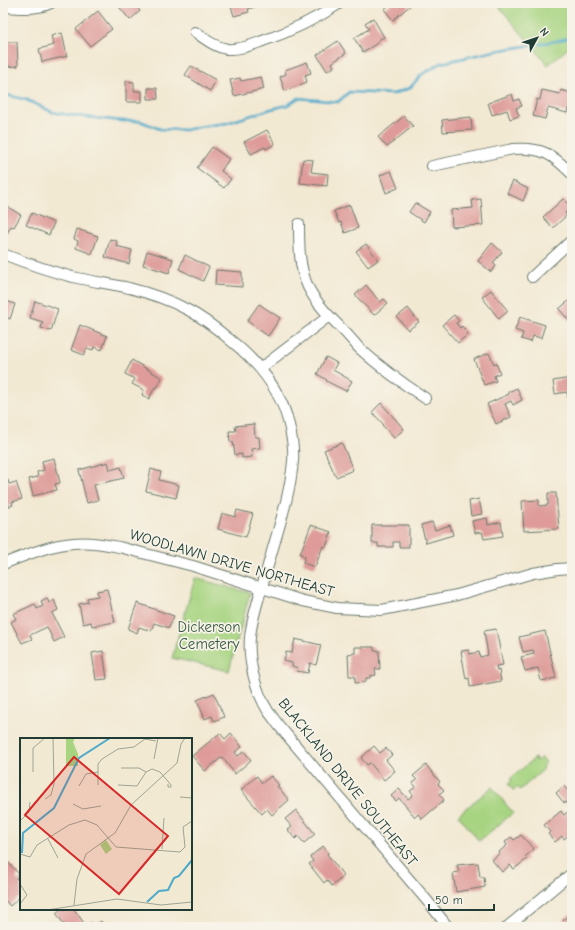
<svg xmlns="http://www.w3.org/2000/svg" width="575" height="930" font-family="'Comic Neue',sans-serif">
<rect width="100%" height="100%" fill="#f7f3e8"/>
<filter id="ink" filterUnits="userSpaceOnUse"><feTurbulence type="fractalNoise" baseFrequency=".025" numOctaves="2"/><feDisplacementMap in="SourceGraphic" scale="8" xChannelSelector="R" yChannelSelector="G"/><feConvolveMatrix kernelMatrix="1 2 1 2 8 2 1 2 1" color-interpolation-filters="sRGB"/></filter>
<filter id="wash" filterUnits="userSpaceOnUse"><feTurbulence type="fractalNoise" baseFrequency=".012" numOctaves="4" result="noise"/><feDisplacementMap in="SourceGraphic" scale="16" xChannelSelector="R" yChannelSelector="G"/><feGaussianBlur stdDeviation="0.9" result="paint"/><feColorMatrix in="noise" values="0 0 0 0 0 0 0 0 0 0 0 0 0 0 0 0 0 1.4 0 .05"/><feComposite in="paint" operator="in"/></filter>
<g filter="url(#wash)">
<rect width="100%" height="100%" fill="#f2e9d3"/>
<path fill="#a7d481" stroke="#63885a" d="M496,3H572V45L548,65Z
M195,578L250,593L229,671L172,658Z
M541,757L546,763L542,767L544,769L520,790L517,787L514,791L508,784L512,781L510,779L535,758L537,761Z
M492,787L513,813L479,841L458,815Z"/>
<g fill="none" stroke-linecap="round" stroke-linejoin="round">
<path stroke="#4daacb" stroke-width="2.5" d="M3,94L27,100L52,112L76,116L122,121H140L160,129L185,130L204,126L227,123L271,109L288,105L298,98L338,102L349,92L393,94L410,88L421,75L441,63L495,51L556,41L572,37"/>
</g>
<g id="blocks">
<path fill="#de9b99" d="M116,3H134L140,11L130,20Z
M230,3H258V6L248,9L249,12L234,16Z
M392,3H413L393,20L384,9Z
M98,11L112,29L90,46L76,29Z
M373,18L384,37L378,40L379,42L363,52L354,38L369,29L365,23Z
M62,33L67,56L42,62L39,49L54,45L51,36Z
M338,41L346,53L332,63L334,67L327,71L317,55Z
M3,42H17L18,66L3,67Z
M307,62L311,73L305,75L307,82L285,91L280,77L286,74L285,70Z
M191,66L216,80L210,91L185,75Z
M261,77L264,89L234,96L230,80L240,78L241,81Z
M126,81L134,82V91H142V102H126Z
M148,88H157L158,99H148Z
M542,90L560,94L561,90L571,93L570,96H572V109L568,108L567,113L548,108L545,119L533,116L537,99L540,100Z
M512,94L514,101L519,99L522,106L516,108L519,116L510,119L507,110L492,115L488,103Z
M404,116L413,126L387,147L378,137Z
M471,117L472,130L443,132L442,120Z
M267,130L275,144L266,149L265,147L251,154L244,142Z
M212,147L229,159L221,171L231,179L224,188L197,168Z
M303,159L313,160L311,172L328,174L327,186L300,183Z
M391,171L398,188L386,193L380,175Z
M513,181L528,189L523,201L507,193Z
M481,199L483,225L452,227L451,210L473,208L472,200Z
M563,199L571,207L565,213L567,215L553,228L543,217Z
M415,203L430,212L424,222L409,212Z
M3,204L21,215L14,227L11,226L7,233L3,231Z
M350,205L358,228L345,233L341,222L339,223L334,211Z
M32,213L54,223L49,235L26,225Z
M77,229L98,236L92,254L76,248L78,241L74,239Z
M110,239L117,241L116,246L132,250L129,264L105,257Z
M492,243L502,252L493,263L496,266L491,272L478,261Z
M366,244L378,260L368,267L356,251Z
M147,251L173,259L169,273L143,265Z
M185,255L209,267L203,281L179,269Z
M216,270L242,272V287L215,285Z
M366,285L380,302L384,299L388,303L374,315L355,295Z
M491,290L508,311L499,319L482,297Z
M572,298V324L559,309Z
M3,300L15,304L10,319L3,316Z
M35,301L58,309L51,331L41,328L43,322L30,318Z
M259,304L280,318L268,336L247,321Z
M408,308L419,322L408,330L397,317Z
M454,315L459,321L456,323L460,328L462,326L468,334L458,343L442,325Z
M520,317L545,325L541,338L533,336L531,342L521,339L523,333L515,330Z
M80,325L107,336L102,350L94,347L93,350L87,348L84,355L71,350Z
M489,353L494,364L496,363L500,373L494,376L496,381L484,385L474,359Z
M326,357L337,363L333,370L352,381L346,391L326,381L327,380L317,374Z
M132,360L162,378L157,388L155,387L149,399L142,395L144,390L132,384L135,379L125,374Z
M571,378V379H572V418H571L567,392L555,394L553,381Z
M517,388L522,400L513,405L511,401L505,404L511,417L496,424L487,404L509,394L508,392Z
M381,403L404,429L394,438L382,425L383,424L372,412Z
M254,424L255,437H259L260,448L251,449L252,457L242,458V454L235,455L233,442H230L229,431H236L235,426Z
M342,443L353,470L336,477L324,450Z
M54,458L60,483L55,484L57,490L33,496L29,479L38,477L37,472L44,470L42,461Z
M108,462L110,470L121,467L124,478L94,485L98,500L87,503L79,470Z
M151,469L161,472L159,480L179,485L176,498L146,491Z
M8,480L9,484L16,482L22,499L12,502L13,505L4,508L3,505V482Z
M548,493H556L559,529L524,531L522,501L539,500V506L548,505Z
M479,499L482,514L471,516L469,501Z
M237,510L253,514L246,537L218,529L222,513L235,517Z
M487,518L488,525L501,522L503,536L484,539L482,532L475,533L472,521Z
M432,522L435,530L450,525L453,535L426,543L421,525Z
M311,525L331,532L326,547L323,546L315,567L303,563L305,556L300,554Z
M372,525H409V547H399V542H393V547H378V543H372Z
M107,589L115,622L92,626L91,622L83,624L79,604L88,602L87,598L98,596L97,591Z
M47,598L49,603L54,600L58,610L52,613L64,637L54,642L47,627L30,635L32,639L22,643L11,622L16,619L13,614L35,604L37,609L43,606L41,601Z
M137,603L174,616L169,628L154,623L151,631L139,627L137,633L128,629Z
M496,629L503,665L496,666L497,671L499,670L501,681L470,687L469,678L466,679L461,651L469,650V654L479,652L480,657L488,655L484,631Z
M545,631L556,678L541,681L538,668L525,671L521,657L534,654L533,650L523,652L519,637Z
M295,639L321,645L316,665L310,663L308,673L297,671L298,668L292,666V663L284,661L286,652L292,653Z
M355,647H374V651L379,650L380,669H375L376,675L370,676V678H366V682L355,683V676H349L348,654L355,653Z
M103,651L107,679L96,680L92,653Z
M214,693L224,717L214,721L212,716L205,719L197,700Z
M220,733L225,739L231,733L242,747L235,752L238,756L244,751L251,760L235,774L222,757L205,771L192,756Z
M374,746L380,753L386,748L392,755L386,760L395,771L384,780L370,763L367,765L361,758Z
M426,765L440,782L438,784L444,790L439,794L444,800L422,819L418,814L415,817L399,798L396,801L391,796L399,789L408,799L413,795L410,791L416,787L413,783L417,780L413,776Z
M257,776L262,783L271,776L279,785L277,786L289,800L272,815L267,809L262,814L241,790Z
M564,786L572,796V833L564,839L562,836L555,842L548,834L550,832L544,825L561,811L564,815L571,809L566,802L564,803L556,793Z
M296,810L315,834L304,843L298,836L295,839L288,830L292,827L285,819Z
M521,835L534,849L525,857L527,859L514,869L510,865L502,872L492,860L500,853L499,852L507,845L505,842L511,837L514,840Z
M323,846L328,853L327,854L344,876L332,886L327,880L324,883L309,864L313,861L310,857Z
M5,859L19,874L16,878L21,883V896L10,906L3,898V892L6,890L3,887V861Z
M478,863L480,877H484L485,887L456,892L453,873L459,872L457,865Z
M61,909H74L86,926L91,922L94,926L101,921L105,927H66L56,913Z
M572,912V927H563L567,924L563,920Z"/>
</g>
</g>
<g filter="url(#ink)">
<use href="#blocks" fill-opacity="0" stroke="#69796c" stroke-width="1"/>
<g fill="none" stroke-linecap="round" stroke-linejoin="round">
<g stroke="#69796c" stroke-width="12">
<path id="minor" d="M3,7C19,8 36,10 51,3
M195,32C205,39 215,47 227,49C239,50 250,46 260,42C289,32 315,20 340,3
M432,166L513,149C542,147 552,154 572,174
M299,224C299,246 299,267 308,287C316,303 329,316 341,328C347,334 353,341 359,348C380,367 402,383 425,398
M3,254C26,263 49,271 73,277C91,281 110,284 129,288C149,293 170,300 188,310C203,318 216,328 229,339C258,362 281,389 289,425C292,437 294,450 293,461C290,496 278,529 269,562C265,576 261,590 257,604C254,615 251,626 250,637C248,661 255,690 268,711C272,716 276,722 280,727L429,903L448,927
M532,277L572,240
M261,368L329,316
M3,564C26,555 49,545 73,543C89,541 105,544 119,547L193,566L303,601L337,608L382,610L457,595L533,573L558,569L572,568
M507,927L572,873"/>
</g>
<use href="#minor" stroke="#fff" stroke-width="10"/>
</g>
</g>
<g text-anchor="middle" stroke-width="3.5" stroke-linejoin="round" paint-order="stroke">
<g font-size="15" fill="#1f3d34" stroke="#f7f3e8">
<text transform="translate(232 563) rotate(16)" y="5">WOODLAWN DRIVE NORTHEAST</text>
<text transform="translate(348 782) rotate(51)" y="5">BLACKLAND DRIVE SOUTHEAST</text>
</g>
<g font-size="15" fill="#3a5b43" stroke="#f7f3e8">
<text x="209" y="632">Dickerson<tspan x="209" dy="17">Cemetery</tspan></text>
</g>
</g>
<g transform="translate(20 738)">
<rect width="172" height="172" fill="#f2e9d3"/>
<path d="M46,0H55L53,4L58,16V28H46ZM86,102L92,111L86,116L80,107Z" fill="#a7d481"/>
<path fill="none" stroke="#4daacb" stroke-width="2" d="M2,115L3,95L34,70L59,20L90,0M127,164L139,153L148,152L154,140L159,138L172,122"/>
<path fill="none" stroke="#9ea493" stroke-width="1" d="M134,21L138,0M172,22V47M101,30H119L126,34M13,34V10L25,0M78,47V26L82,21L98,11L114,9L125,1L136,3M98,47L117,48L126,34L132,31L140,34L151,47V49H148V46M59,48L66,36L78,34M160,59L172,60M25,61L31,57L34,46L33,0M53,66L63,71L81,68M0,83L9,74L10,64M28,101L38,120M142,111L144,80M0,116L10,119L17,107L49,87L65,82L77,87L96,109L160,114L165,109L163,89L172,83M0,146L7,157L0,166M54,167L57,141L66,116L95,95L111,67L157,25L161,6L165,0M27,172L97,161L141,167L172,164"/>
<path fill="#d62828" fill-opacity="0.15" stroke="#d62828" stroke-width="2" d="M54,19L148,98L99,156L5,77Z"/>
<rect width="172" height="172" fill="none" stroke="#1f3d34" stroke-width="2"/>
</g>
<rect width="575" height="930" fill="none" stroke="#f7f3e8" stroke-width="16"/>
<g transform="translate(537 38) rotate(50)" stroke="#f7f3e8" stroke-width="3" paint-order="stroke">
<path d="M0-3L7 15L0 10L-7 15Z" fill="#1f3d34"/>
<text y="-6" font-size="11" font-weight="bold" text-anchor="middle" fill="#1f3d34">N</text>
</g>
<path d="M429 904v6h65v-6" fill="none" stroke="#1f3d34" stroke-width="2"/>
<text x="435" y="904" font-size="12" fill="#1f3d34" stroke="#f7f3e8" stroke-width="3" paint-order="stroke">50 m</text>
</svg>
